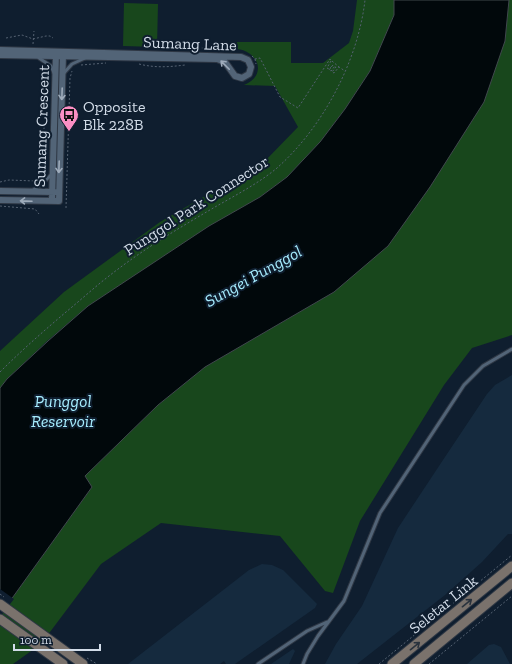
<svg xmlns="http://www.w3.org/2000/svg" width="512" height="664" font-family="'Zilla Slab',serif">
<rect width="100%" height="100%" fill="#0f1e2f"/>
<path fill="#152a3e" d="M512,375V534H508L482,562L445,595L357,664H325L336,644L362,606L398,528L441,463L487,394L495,385Z
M262,564L272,565L283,570L317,604L315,608L235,664H226L224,661L220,664H128L249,570Z
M494,644L501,647L510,664H467L489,645Z
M293,649L295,651L289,664H271Z"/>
<path fill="#18471c" d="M357,0H394V15L370,71L345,109L320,142L287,177L260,197L88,306L47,341L7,379L0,388V351L64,292L160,222L264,162L298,127L275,86L244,85C268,75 258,51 237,49V42H291V63H323L349,43L353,31Z
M509,0H512V335L472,348L444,385L360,521L333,593L325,591L280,536L161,523L101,564L41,644L13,664H0V615L92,487L85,476L158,405L205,367L334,292L505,41Z
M124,3L158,4L157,47L123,46Z"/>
<path fill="#01080b" stroke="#40484d" d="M394,0H509L505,41L484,102L430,187L388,246L334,292L205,367L158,405L85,476L92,487L0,615V388L7,379L48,341L88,306L209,226L260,197L287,177L320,142L345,109L370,71L394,15Z"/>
<path fill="#0f1e2f" d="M0,589L14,599L0,617Z"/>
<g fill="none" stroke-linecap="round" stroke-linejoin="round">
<g stroke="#2e3744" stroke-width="5">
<path id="lane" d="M39,58L51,66L54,73
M63,74L72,64L85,58
M32,191L43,183L52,174
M258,664L307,631L327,622
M303,664L307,654L318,636L344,601L380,513L464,385L483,366L512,349"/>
</g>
<g stroke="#2e3744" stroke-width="8">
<path id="street" d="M0,50L241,57L248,60L251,67L249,74L242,78L235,76L225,62L217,59L0,55
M0,191L55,192
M0,200L59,201L63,54
M52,201L56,53"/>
</g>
<g stroke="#2e3744" stroke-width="11">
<path id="secondary" d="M0,604L83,664
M0,619L63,664
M392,664L512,566
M414,664L512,583"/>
</g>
<path stroke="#556272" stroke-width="1" stroke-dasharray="2 2" stroke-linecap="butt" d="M6,38L22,35L33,39L46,36H50L53,38
M33,44L34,31
M170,49C184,47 197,46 211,50
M252,56L255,59L260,58L280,97L298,108L330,59L331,61
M255,59L256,64
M331,61L327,68L329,69L333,65L329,70L331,71L335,66L336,67L332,72L334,73L339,67L345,71
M332,61L339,67
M139,64C155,68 169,67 185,65
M81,65L106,63
M0,182L9,180L35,181L40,179L44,172L46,159L44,144V127L47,117L46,74L44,67
M0,206L35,209L39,214
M66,208L70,78L72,71
M0,372C23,349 47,328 72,307C84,297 96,286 109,276C142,250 179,228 215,207C236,195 259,183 277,168C323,127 358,61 365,0
M0,594L4,597
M87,658L97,664
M379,664L512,555
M429,664L512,596"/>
<use href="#lane" stroke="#526477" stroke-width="3"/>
<use href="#street" stroke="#526477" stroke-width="6"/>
<use href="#secondary" stroke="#7a726c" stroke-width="9"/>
</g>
<defs><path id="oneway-shaft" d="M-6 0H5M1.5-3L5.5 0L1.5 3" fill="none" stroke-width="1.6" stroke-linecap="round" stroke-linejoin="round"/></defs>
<g stroke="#9facbb">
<use href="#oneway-shaft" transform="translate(225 65) rotate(-135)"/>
<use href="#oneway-shaft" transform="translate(62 94) rotate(92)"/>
<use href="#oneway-shaft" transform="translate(59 167) rotate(92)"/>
<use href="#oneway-shaft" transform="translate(26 201) rotate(-178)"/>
</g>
<g stroke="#2a333e">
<use href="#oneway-shaft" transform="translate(467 603) rotate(-39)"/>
<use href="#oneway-shaft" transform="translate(415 646) rotate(-39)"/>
</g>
<defs>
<g id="bus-pin" transform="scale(1)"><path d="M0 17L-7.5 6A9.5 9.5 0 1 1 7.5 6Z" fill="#fb8fc4" stroke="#0f1e2f"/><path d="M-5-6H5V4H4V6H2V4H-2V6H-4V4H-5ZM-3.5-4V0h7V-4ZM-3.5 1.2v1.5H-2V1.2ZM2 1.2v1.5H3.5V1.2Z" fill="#111"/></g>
</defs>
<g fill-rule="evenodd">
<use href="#bus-pin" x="69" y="115"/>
</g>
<g text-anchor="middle" stroke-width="4" stroke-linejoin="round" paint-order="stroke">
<g font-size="16" fill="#d2dce8" stroke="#0f1e2f">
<text transform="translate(190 43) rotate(2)" y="6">Sumang Lane</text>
<text transform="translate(41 126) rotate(-88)" y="6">Sumang Crescent</text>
<text transform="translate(196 205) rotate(-33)" y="6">Punggol Park Connector</text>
<text transform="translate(443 604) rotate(-39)" y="6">Seletar Link</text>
</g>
<g font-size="16" fill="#d2dce8" stroke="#0f1e2f" text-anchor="start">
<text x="83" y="112">Opposite<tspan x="83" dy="18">Blk 228B</tspan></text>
</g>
<g font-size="17" font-style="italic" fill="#a6ecfe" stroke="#0f1e2f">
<text transform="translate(253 276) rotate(-29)" y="6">Sungei Punggol</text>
<text x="63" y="407">Punggol<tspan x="63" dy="20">Reservoir</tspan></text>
</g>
</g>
<path d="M14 644v6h86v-6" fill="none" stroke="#d2dce8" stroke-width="2"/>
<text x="20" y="644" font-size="12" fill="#d2dce8" stroke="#0f1e2f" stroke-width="3" paint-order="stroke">100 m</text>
</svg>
